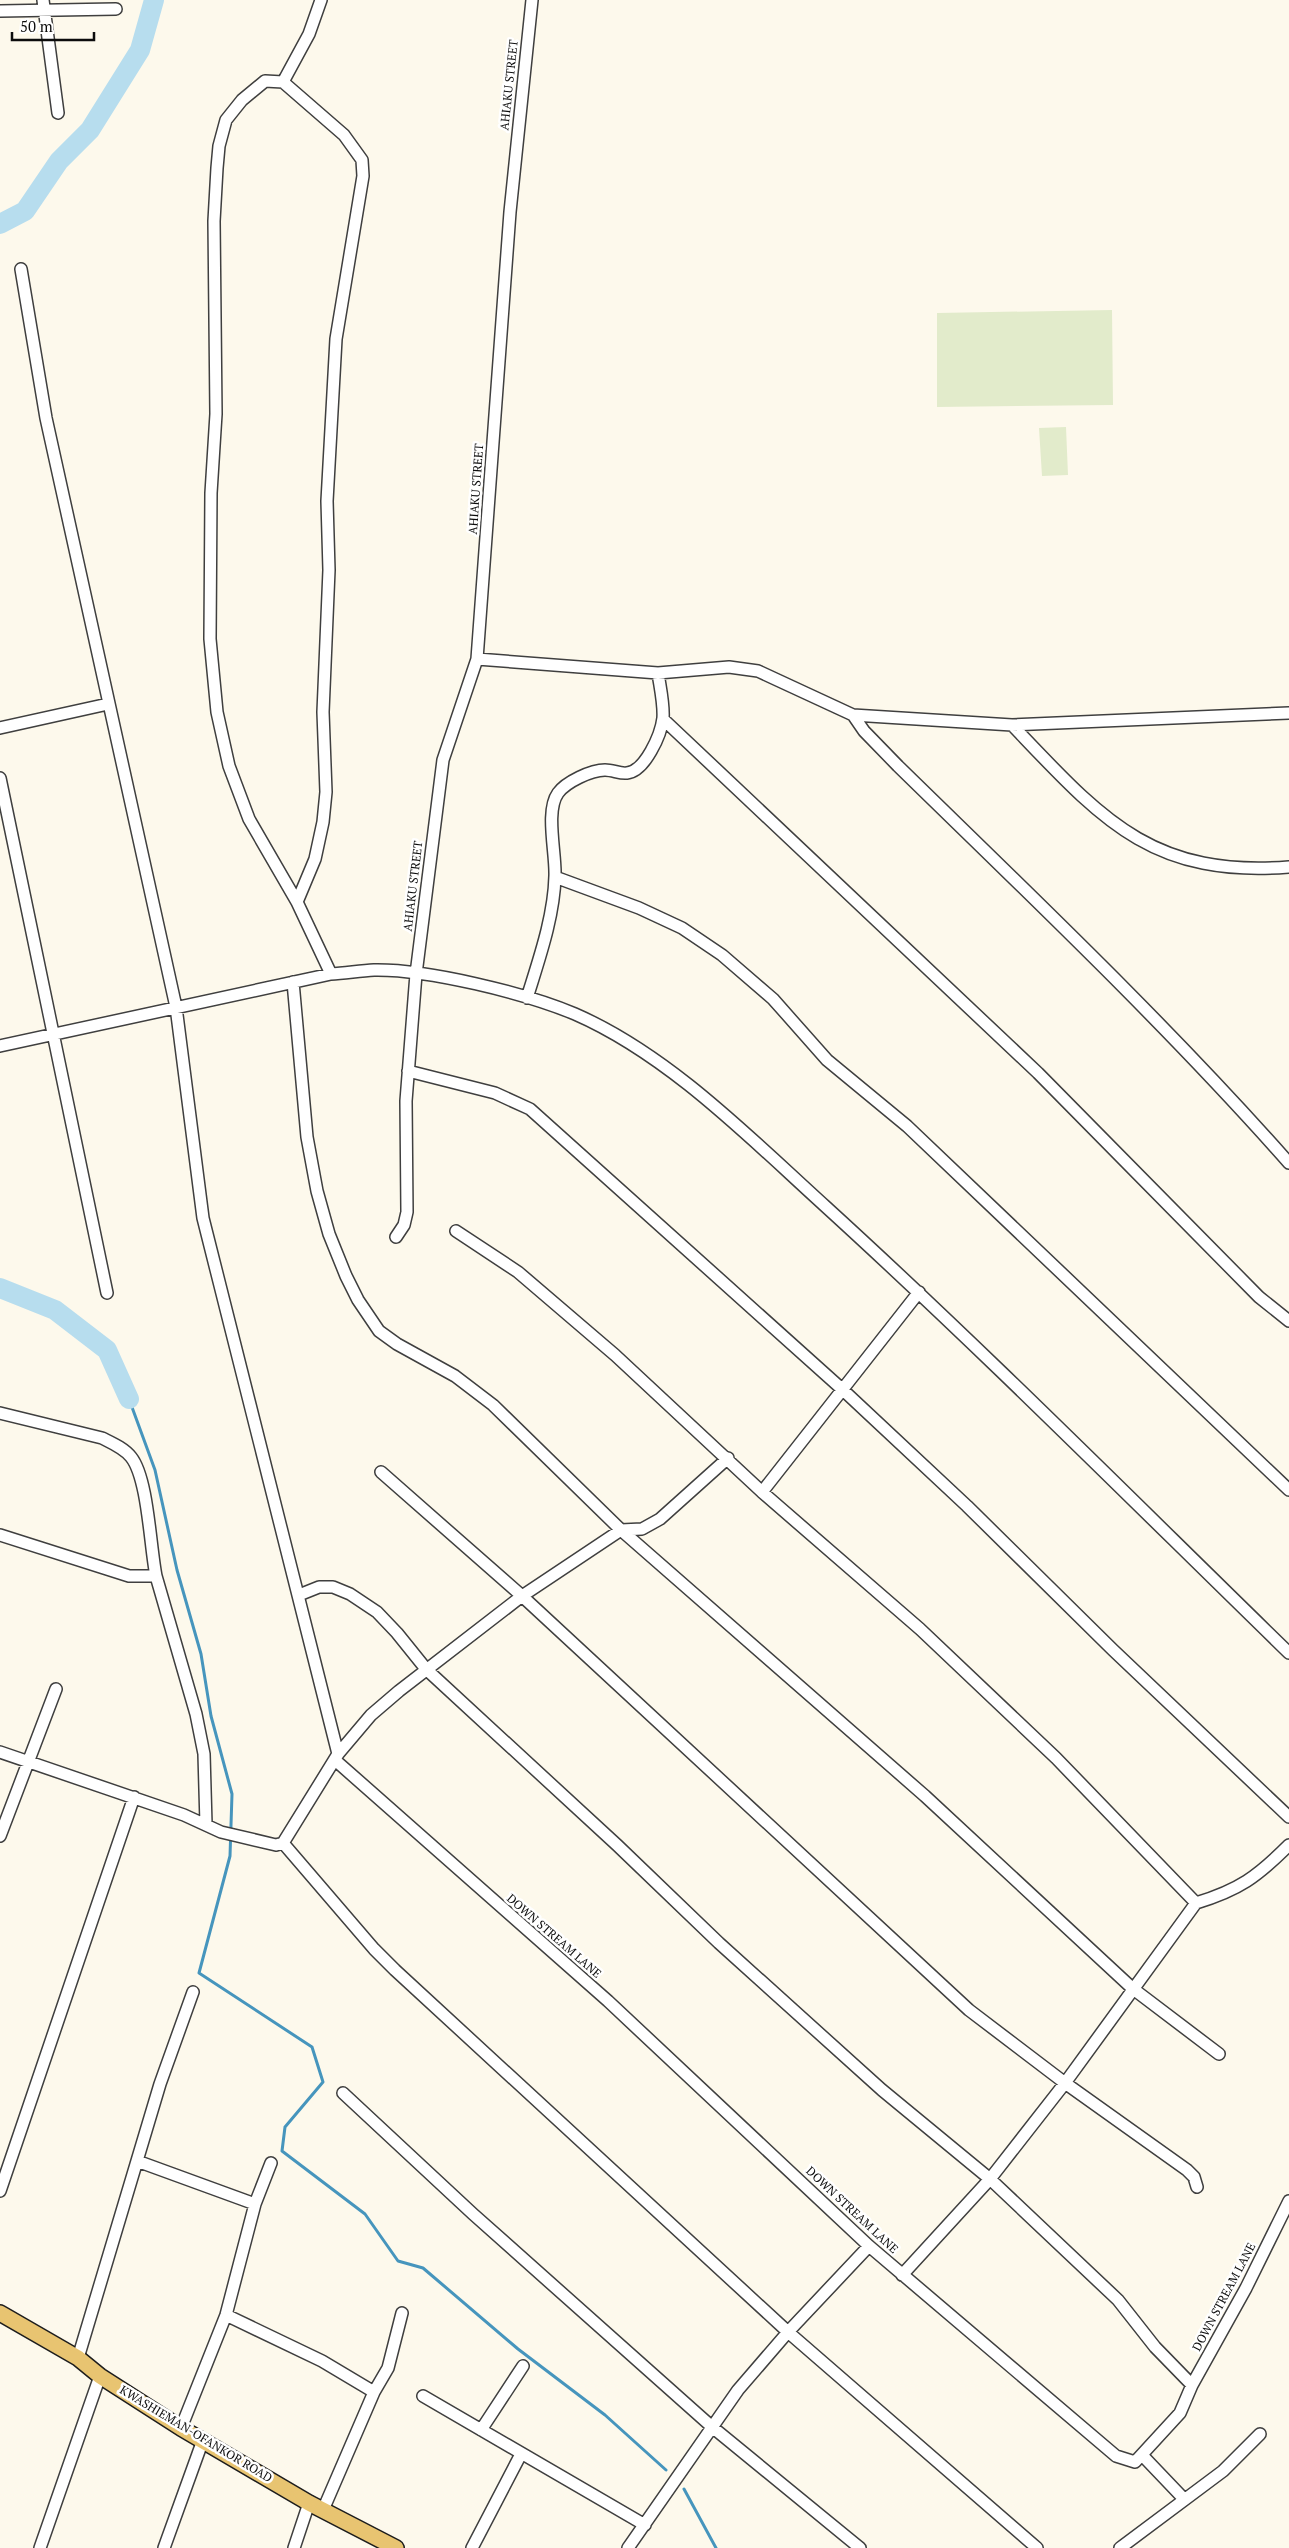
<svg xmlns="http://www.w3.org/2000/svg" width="1289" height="2548" font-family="'PT Serif',serif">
<rect width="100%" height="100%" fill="#fdf9ec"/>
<path fill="#e2ebcb" d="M1112,310L1113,405L937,407V313Z
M1066,427L1068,475L1042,476L1039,428Z"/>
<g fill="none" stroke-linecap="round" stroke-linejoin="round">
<path stroke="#4695bd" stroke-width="3" d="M129,1399L155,1470L177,1570L201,1654L211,1716L232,1794L230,1856L199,1973L312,2047L323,2082L285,2127L282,2151L365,2214L398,2261L423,2268L518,2349L605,2415L666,2470
M684,2489L716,2548"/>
<path stroke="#b7ddee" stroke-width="20" d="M0,224L25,211L59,161L90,130L140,50L154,0
M0,1288L55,1310L107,1350L129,1399"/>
<g stroke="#3f3f3f" stroke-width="14">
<path id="minor" d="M43,0L58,113
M0,11L116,9
M283,82L309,34L321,0
M21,269L46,418L176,1007L203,1218L338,1754
M477,659L658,673L729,667L758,671L853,715L1012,725L1289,713
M853,715L864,731L898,766C1031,896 1166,1024 1289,1163
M663,719L1038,1073L1259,1297L1289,1321
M1012,725C1100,817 1150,878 1289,867
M0,728L108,704
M0,778L107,1293
M555,877L639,908L682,928L722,955L773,999L827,1060L907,1126L1289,1490
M297,902L315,859L323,822L326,792L323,712L329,570L327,501L336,339L363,176L362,160L344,135L283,82L265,81L242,100L226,120L219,146L217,168L214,221L216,414L211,493L210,639L217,712L229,766L249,819L297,902L331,974
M293,982L307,1137L317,1191L329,1234L346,1276L358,1300L379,1331L397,1344L455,1376L493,1405L621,1530L925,1796L1132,1988L1219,2054
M527,998C539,959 554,917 555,876C556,853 545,811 558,793C566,782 591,770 605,770C613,770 620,774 627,773C645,771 661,735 663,718C664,704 660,687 658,673
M0,1046L331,974C345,973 360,971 374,970C427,969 525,993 575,1014C669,1055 750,1138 825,1206C984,1351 1135,1503 1289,1653
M408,1071L495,1093L530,1109L843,1390L967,1506L1113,1650L1289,1817
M456,1231L518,1272L615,1355L762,1492L920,1629L1056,1758L1196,1903
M396,1237L404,1225L407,1212L406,1101L416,974L443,760L477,659L510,212L532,0
M0,1413L102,1438C112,1443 124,1448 131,1457C148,1478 150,1546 156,1576H129L0,1535
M381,1472L522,1596L969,2010L1065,2083L1187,2170L1194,2177L1197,2187
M762,1492L919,1292
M156,1576L196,1714L204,1754L206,1824
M299,1595L319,1587H333L350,1594L377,1612L397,1633L426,1669L617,1845L719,1943L882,2090L990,2179L1118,2300L1155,2347L1192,2385
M0,1752L184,1815L221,1832L276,1845L283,1843L338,1754L371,1715L399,1691L522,1596L621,1530L642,1529L660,1519L728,1458
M335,1760L608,2001L869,2246L1116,2456L1135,2462L1180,2413L1192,2385L1246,2288L1289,2201
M0,1836L56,1689
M283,1843L374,1949L395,1970L788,2332L1037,2548
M343,2093L473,2214L711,2426L860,2548
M137,2161L255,2204
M0,2191L134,1797
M902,2275L990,2179L1065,2083L1196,1903C1239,1890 1257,1877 1289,1845
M226,2315L322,2361L374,2392
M78,2358L160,2084L193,1992
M423,2396L645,2525
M181,2428L226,2315L255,2204L271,2163
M481,2430L523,2366
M1142,2455L1184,2499
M323,2510L374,2392L388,2368L402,2313
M40,2548L100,2376
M164,2548L203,2440
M294,2548L309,2503
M472,2548L521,2454
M628,2548L738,2390L788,2332L869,2246
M1120,2548L1223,2471L1260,2434"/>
</g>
<g stroke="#1d1d1d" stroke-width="18">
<path id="major" d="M0,2313L78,2358L100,2376L181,2428L309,2503L396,2548"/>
</g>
<use href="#minor" stroke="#fff" stroke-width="11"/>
<use href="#major" stroke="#e8c471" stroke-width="15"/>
</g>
<g text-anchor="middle" stroke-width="5" stroke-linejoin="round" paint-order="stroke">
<g font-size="12" fill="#0c0c0c" stroke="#fff">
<text transform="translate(509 85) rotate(-84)" y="4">AHIAKU STREET</text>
<text transform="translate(476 489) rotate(-86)" y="4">AHIAKU STREET</text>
<text transform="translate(413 886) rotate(-83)" y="4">AHIAKU STREET</text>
<text transform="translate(554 1936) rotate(41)" y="4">DOWN STREAM LANE</text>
<text transform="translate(852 2210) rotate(43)" y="4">DOWN STREAM LANE</text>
<text transform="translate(1224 2297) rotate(-62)" y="4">DOWN STREAM LANE</text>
<text transform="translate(196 2434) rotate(31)" y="4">KWASHIEMAN-OFANKOR ROAD</text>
</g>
</g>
<path d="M12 32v8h82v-8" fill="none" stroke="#0c0c0c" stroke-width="2.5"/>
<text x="20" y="32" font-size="15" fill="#0c0c0c" stroke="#ffffff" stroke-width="4" paint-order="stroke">50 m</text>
</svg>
